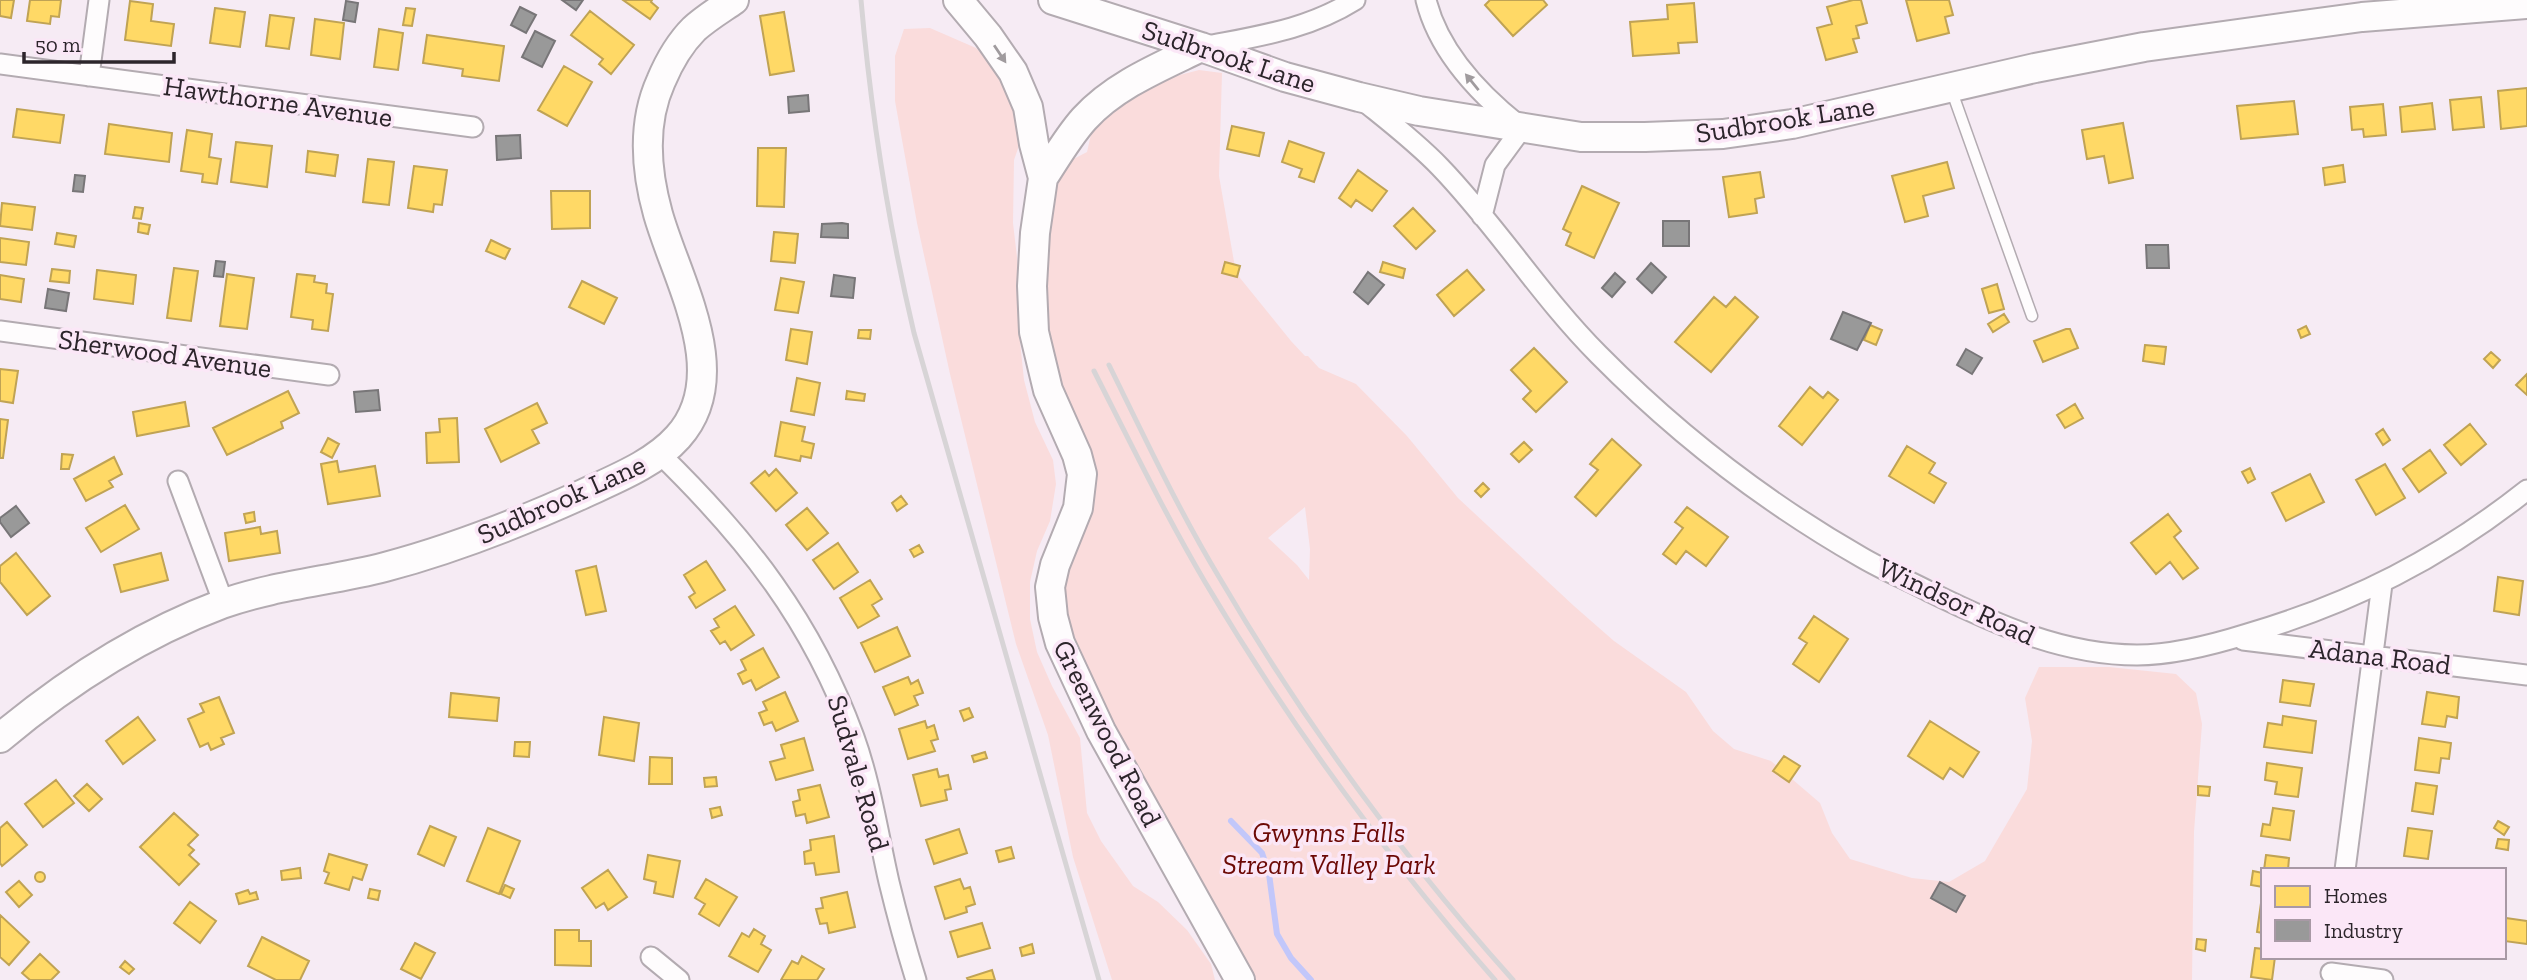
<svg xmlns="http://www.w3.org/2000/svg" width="2527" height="980" font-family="'Zilla Slab',serif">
<rect width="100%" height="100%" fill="#f6ebf4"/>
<path fill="#fadcdc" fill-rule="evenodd" d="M930,28L976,48L993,65L1011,87L1023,134L1014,160L1013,223L1020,283L1019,332L1024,380L1035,422L1053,460L1056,484L1050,521L1037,551L1030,582V619L1037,652L1052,686L1080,738L1087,813L1101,841L1133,886L1158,902L1187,930L1211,964L1215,980H1112L1073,857L1048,735L1016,644L950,374L917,223L895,101V56L904,29Z
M1199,70L1222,73L1219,176L1236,273L1291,341L1305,356H1308L1319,368L1356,384L1407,436L1458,498L1574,606L1614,641L1686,692L1713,731L1734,749L1771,761L1820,803L1832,833L1850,859L1912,878L1949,882L1985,861L2027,789L2032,741L2025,698L2039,667H2109L2176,674L2196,693L2202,724L2194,832L2192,980H1254L1110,727L1070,639L1062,588L1094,492V472L1058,384L1044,333L1046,239L1060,166L1087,152L1092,130L1125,102L1161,80ZM1305,507L1310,549L1309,580L1297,565L1268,538Z"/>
<path fill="#ffd966" stroke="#c0a354" stroke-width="2" d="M0,0H14L11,18L0,16Z
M30,0H61L59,17L51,16L50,24L27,21Z
M623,0H652L651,2L658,8L650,19Z
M1490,0H1543L1547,5L1513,36L1485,5Z
M1853,0H1861L1867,23L1856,26L1859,38L1853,39L1857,52L1826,60L1817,28L1832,24L1827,7Z
M1906,0H1949L1953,15L1945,17L1949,33L1917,41Z
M130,1L153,4L151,21L174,24L171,46L125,40Z
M1694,3L1697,42L1678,43L1679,53L1633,56L1630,22L1668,19L1667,5Z
M215,8L245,12L240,47L210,43Z
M406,8L415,9L412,26L403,25Z
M590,11L634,45L611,74L599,64L603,59L571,35Z
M784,12L794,71L770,75L760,16Z
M270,15L294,18L289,49L266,46Z
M315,19L344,23L340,59L311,55Z
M379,29L403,33L398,70L374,67Z
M427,35L504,46L499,81L462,76L463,69L423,63Z
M564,66L592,82L567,126L538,110Z
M2527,88V126L2501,129L2498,91Z
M2481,97L2484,127L2453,130L2450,100Z
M2294,101L2298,134L2241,139L2237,106Z
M2432,103L2435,129L2402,132L2400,107Z
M2383,104L2386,135L2364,137L2363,129L2352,130L2350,107Z
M17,109L64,115L60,143L13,137Z
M2123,123L2133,178L2109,183L2104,156L2087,159L2082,130Z
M109,124L172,133L169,162L105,154Z
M1232,126L1264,133L1259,156L1227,149Z
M187,130L212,134L209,157L221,159L217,184L202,182L203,174L181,171Z
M1289,141L1324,153L1314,182L1299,177L1302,169L1282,162Z
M236,142L272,146L267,187L231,182Z
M758,148H786L784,207L757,206Z
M308,151L338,155L335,176L306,172Z
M368,159L394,162L389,205L363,202Z
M1947,162L1954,188L1923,196L1928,216L1905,222L1892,176Z
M2343,165L2345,182L2325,185L2323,168Z
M414,166L447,170L442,205L434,204L433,212L408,208Z
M1358,170L1387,191L1372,211L1356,200L1351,207L1339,198Z
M1760,172L1764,197L1755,199L1757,213L1729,217L1723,177Z
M1582,186L1619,203L1594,258L1566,245L1571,233L1563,229Z
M551,191H590V228L552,229Z
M2,203L35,207L32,230L0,226Z
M135,207L143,208L141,219L133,218Z
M1413,208L1435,231L1416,249L1394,226Z
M139,223L150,225L148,234L138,232Z
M774,232L798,234L795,263L771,261Z
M57,233L76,236L74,247L55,244Z
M0,238L29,242L26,265L0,262Z
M491,240L510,249L505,259L486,251Z
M1225,262L1240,266L1237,277L1222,273Z
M1383,262L1405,269L1403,278L1380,272Z
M174,268L198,271L191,321L167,318Z
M52,269L70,271L69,283L50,281Z
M97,270L136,275L133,304L94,299Z
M1467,270L1484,290L1454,316L1437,295Z
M227,274L254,278L247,329L220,326Z
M297,274L315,276L314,282L327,284L326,293L333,294L328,331L312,329L313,320L291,317Z
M0,275L24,279L21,302L0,299Z
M781,278L804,282L798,313L775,310Z
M582,281L617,298L604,324L569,307Z
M1997,284L2004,309L1989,313L1982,289Z
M1714,297L1726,307L1735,297L1758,317L1711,372L1675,342Z
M2004,314L2009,322L1993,332L1988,324Z
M1870,325L1882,330L1876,345L1864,340Z
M2306,326L2310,334L2301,338L2298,330Z
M791,329L812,332L807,364L786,360Z
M2066,329H2070L2078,348L2043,362L2034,341Z
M859,330H871L870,339L858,338Z
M2145,345L2166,347L2164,364L2143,361Z
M1534,348L1567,382L1536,412L1523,399L1531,391L1511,370Z
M2491,352L2500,360L2493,368L2484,359Z
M0,369L18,371L13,403L0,401Z
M2527,374V395L2516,385Z
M797,378L820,383L814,415L791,411Z
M1810,387L1823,398L1828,392L1838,400L1802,445L1779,426Z
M288,391L299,413L281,422L283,428L227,455L213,428Z
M847,391L865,394L864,401L846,399Z
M185,402L189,426L137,436L133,412Z
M537,403L547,423L532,430L539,443L501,462L485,429Z
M2075,404L2083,418L2065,428L2057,415Z
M457,418L459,462L427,463L426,433L440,432L439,419Z
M0,419L8,420L3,458H0Z
M781,422L805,427L802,441L814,444L811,458L801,456L800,461L775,456Z
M2470,424L2486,444L2461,465L2444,445Z
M2383,429L2390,440L2383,445L2376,434Z
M328,438L339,444L332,458L321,452Z
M1612,439L1641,465L1596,516L1575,497L1598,470L1590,464Z
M1524,442L1532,450L1519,462L1511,454Z
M1907,446L1935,463L1929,473L1946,483L1934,503L1889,476Z
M2430,450L2446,473L2419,492L2403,469Z
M62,454L73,455L69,469H61Z
M114,457L122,474L109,481L113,487L86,501L74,479Z
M337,461L339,472L375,466L380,496L328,504L321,464Z
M2385,464L2405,498L2376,515L2356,480Z
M2250,468L2255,479L2248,483L2242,472Z
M776,469L797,493L776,511L751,483L765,471L769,476Z
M2310,474L2324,502L2286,521L2272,493Z
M1483,483L1489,489L1481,497L1475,491Z
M901,496L907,504L897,511L892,503Z
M125,505L139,529L101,552L86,528Z
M1687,507L1728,537L1706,566L1686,551L1676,564L1663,554L1683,528L1675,522Z
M807,508L828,533L807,550L786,525Z
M254,512L255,521L246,523L244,514Z
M2168,514L2181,531L2174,537L2198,568L2183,579L2170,562L2156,574L2131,543Z
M260,527L261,534L277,531L280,553L229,561L225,533Z
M838,543L858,572L834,589L813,560Z
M919,545L923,552L914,557L910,550Z
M16,553L50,596L27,615L0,582V566Z
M161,553L168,580L121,592L114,565Z
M706,561L725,590L696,608L689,597L695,593L684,575Z
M596,566L606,611L586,615L576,571Z
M2498,577L2523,581L2519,615L2494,611Z
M870,580L882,599L872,605L879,616L858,628L840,598Z
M735,606L754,635L731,650L725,641L720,644L711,631L719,627L714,619Z
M1814,616L1848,639L1819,682L1793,664L1807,643L1799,638Z
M897,627L910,656L875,672L861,643Z
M763,648L779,677L756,690L751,680L743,684L738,674L746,670L741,660Z
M908,677L911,684L918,680L923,693L914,696L918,705L895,715L883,687Z
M2283,680L2314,684L2310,706L2280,702Z
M785,692L798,721L776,731L772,722L764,725L759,713L767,710L763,702Z
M2427,692L2459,697L2457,718L2447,716L2445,727L2422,724Z
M451,693L499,698L497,721L449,717Z
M219,697L234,733L221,738L224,744L211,750L208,743L200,747L188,719L204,712L200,704Z
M969,708L973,717L964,721L960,711Z
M2283,716L2316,721L2312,753L2264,747L2268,723L2282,725Z
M138,717L155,740L123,764L106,741Z
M604,717L639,723L634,761L599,755Z
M925,721L927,728L934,725L938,739L931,741L935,751L908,759L899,729Z
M1930,721L1979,752L1963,777L1950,768L1943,779L1908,756Z
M804,738L813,770L776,780L770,762L785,758L781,745Z
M2419,738L2451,743L2449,759L2441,758L2439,773L2415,770Z
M515,742H530L529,757L514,756Z
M985,752L987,758L974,762L972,756Z
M1784,756L1800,766L1789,782L1773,771Z
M650,757L672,758V784H649Z
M2267,763L2302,768L2298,797L2275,794L2277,782L2265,780Z
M937,769L939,777L948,775L951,789L945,790L947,800L921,806L913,775Z
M716,777L717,786L705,787L704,778Z
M56,780L74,803L43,827L25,804Z
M2416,783L2437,786L2433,814L2412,811Z
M87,784L102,799L89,811L74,796Z
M820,785L829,817L807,823L805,814L796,816L793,802L800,800L798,790Z
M2198,786L2210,787L2209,796L2198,795Z
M720,807L722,815L712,818L710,809Z
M2273,808L2294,811L2290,840L2261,836L2263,824L2270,825Z
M174,813L198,835L188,845L194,850L189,855L199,864L179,885L140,847Z
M2498,821L2509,827L2504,835L2494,828Z
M7,822L27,845L2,866L0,863V828Z
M430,826L456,837L444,866L418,854Z
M488,828L520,841L499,894L467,881Z
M2408,828L2432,831L2428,859L2404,856Z
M959,829L967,853L934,864L926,840Z
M834,836L839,872L816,875L814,863L805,864L804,852L811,850L810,840Z
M2498,839L2509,840L2508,850L2496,848Z
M1011,847L1014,858L999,862L996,851Z
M329,854L367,865L362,880L353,877L349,890L325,883L329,873L324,871Z
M648,855L680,861L673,897L654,893L656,882L644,879Z
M2266,855L2289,858L2288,870H2264Z
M300,868L301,878L282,880L281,871Z
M608,870L627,897L608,910L604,903L596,908L582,888Z
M2253,871L2263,873V887L2251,885Z
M35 877a5 5 0 1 1 10 0a5 5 0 1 1-10 0Z
M706,879L737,897L719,926L699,914L705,904L695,898Z
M960,879L964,889L970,887L975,904L966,907L967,912L945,919L935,887Z
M19,881L32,895L19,907L6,892Z
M505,885L514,889L510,898L501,894Z
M370,889L380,891L378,900L368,898Z
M248,890L250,894L256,892L258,899L239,904L236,894Z
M847,892L855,927L829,933L827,923L820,924L816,909L823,908L821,898Z
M190,902L216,921L200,943L174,923Z
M2261,903H2263V933L2257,932Z
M0,915L29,942L9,965L0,957Z
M2506,918L2527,921V944L2504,941Z
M982,923L990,948L958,957L950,932Z
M754,929L765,936L761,944L771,950L758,972L729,956L742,933L749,937Z
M555,930H579V941H591V966L555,965Z
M262,937L309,961L300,980H276L248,966Z
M2197,939L2206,940L2205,951L2196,949Z
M415,943L435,953L421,979L401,969Z
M1032,944L1034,953L1022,956L1020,948Z
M2255,948L2263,949V957H2275L2272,980L2251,977Z
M40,954L59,972L51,980H30L22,973Z
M802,956L824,969L817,980H781L792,961L798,964Z
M125,961L134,969L129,974L120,967Z
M992,970L995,980H968L967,978Z"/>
<path fill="#999" stroke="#787678" stroke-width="2" d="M562,0H583L576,10Z
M346,1L358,3L355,22L343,20Z
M520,7L536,15L526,33L511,25Z
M535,31L555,41L542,67L522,57Z
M808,95L809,111L789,113L788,97Z
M520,135L521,158L497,160L496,136Z
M75,175L85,176L83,192L73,191Z
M1663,221H1689V246H1663Z
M842,223L848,224V238L821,237L822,224Z
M2146,245H2168L2169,268H2147Z
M216,261L225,262L223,277L214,276Z
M1651,263L1666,277L1652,293L1637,279Z
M1368,272L1384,285L1368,304L1354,292Z
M1615,273L1625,282L1612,297L1602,288Z
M834,275L855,278L853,298L831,296Z
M48,289L69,293L66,311L45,308Z
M1843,312L1871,323L1857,350L1831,339Z
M1966,349L1982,358L1972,374L1957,365Z
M378,390L380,410L356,412L354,392Z
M16,506L29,523L11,537L0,522V518Z
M1940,882L1965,896L1956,912L1931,898Z"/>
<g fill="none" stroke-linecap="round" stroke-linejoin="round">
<path stroke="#c2c7fa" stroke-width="6" d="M1231,821L1262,853L1269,874L1277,934L1291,958L1311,980"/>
<g stroke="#b3abb1" stroke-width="13">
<path id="lane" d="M1951,89L2032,316"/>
</g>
<g stroke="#b3abb1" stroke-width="23">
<path id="street" d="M1426,0C1439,53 1480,95 1522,128L1495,165L1482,216
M1203,47C1258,36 1307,30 1355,0
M0,64L473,127
M89,76L99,0
M1365,102C1391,123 1417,143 1440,167C1497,226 1541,297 1599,355C1676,433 1765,502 1861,557C1883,570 1907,580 1930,592C1995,624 2063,655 2137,655C2174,655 2212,645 2247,634C2353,603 2441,558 2527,490
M0,331L329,375
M660,454C747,539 812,621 854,737C871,784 878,834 889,882C897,915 906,948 916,980
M178,481L224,604
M2243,640L2527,675
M2345,870L2382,584
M651,957L679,980
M2331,973L2383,980"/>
</g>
<g stroke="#b3abb1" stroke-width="32">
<path id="secondary" d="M958,0L988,36L1013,72L1028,107L1034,144L1043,178L1035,233L1032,286L1034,332L1048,390L1077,455L1082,474L1078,508L1055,565L1050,587L1053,617L1060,643L1101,731L1240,980
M1053,0L1201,47L1285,77L1359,97L1419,111L1581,137H1645L1723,134L1792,124L2035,68L2144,47L2362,17L2527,4
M1043,178C1056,158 1068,137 1084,119C1115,85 1160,67 1201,47
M0,738C68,681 139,635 222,604C275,585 331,581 385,567C453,549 519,523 583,494C615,479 654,464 678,437C734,375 677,281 658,214C646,171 642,123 661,81C669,62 679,44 694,29C706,18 721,9 734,0"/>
</g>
<use href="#lane" stroke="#fefcfd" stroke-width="10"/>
<use href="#street" stroke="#fefcfd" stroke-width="19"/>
<use href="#secondary" stroke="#fefcfd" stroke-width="28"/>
<path stroke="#d7d4d6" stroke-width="5" d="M861,0C871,113 888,223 914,333L1099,980
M1109,365C1144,436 1178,509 1219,577C1303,721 1402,856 1513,980
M1094,371C1130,442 1165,514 1205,582C1289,724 1386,856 1495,980"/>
</g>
<defs><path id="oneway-solid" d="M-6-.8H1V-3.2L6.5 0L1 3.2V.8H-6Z" transform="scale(1.75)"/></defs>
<g fill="#a09b9e">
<use href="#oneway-solid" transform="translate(1000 54) rotate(56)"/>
<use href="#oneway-solid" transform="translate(1472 82) rotate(-129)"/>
</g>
<g text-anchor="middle" stroke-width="7" stroke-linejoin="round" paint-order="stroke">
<g font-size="28" fill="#2c252b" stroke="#fbe7f7">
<text transform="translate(1229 56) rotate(18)" y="10">Sudbrook Lane</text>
<text transform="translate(278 101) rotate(8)" y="10">Hawthorne Avenue</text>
<text transform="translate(1785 119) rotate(-9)" y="10">Sudbrook Lane</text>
<text transform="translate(165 353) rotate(8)" y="10">Sherwood Avenue</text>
<text transform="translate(561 499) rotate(-24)" y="10">Sudbrook Lane</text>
<text transform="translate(1957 601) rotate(25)" y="10">Windsor Road</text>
<text transform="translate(2380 656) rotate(7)" y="10">Adana Road</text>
<text transform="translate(1108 733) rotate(63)" y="10">Greenwood Road</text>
<text transform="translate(859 773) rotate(74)" y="10">Sudvale Road</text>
</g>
<g font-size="28" font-style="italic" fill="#6c0905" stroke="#fbe7f7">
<text x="1329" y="842">Gwynns Falls<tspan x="1329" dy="32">Stream Valley Park</tspan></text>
</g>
</g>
<rect x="2261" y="868" width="245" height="91" fill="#fbe7f7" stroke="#a899a5" stroke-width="2"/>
<rect x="2275" y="886" width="35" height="21" fill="#ffd966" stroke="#a899a5" stroke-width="2"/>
<text x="2324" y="903" font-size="21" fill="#2c252b">Homes</text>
<rect x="2275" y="920" width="35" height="21" fill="#999999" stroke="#a899a5" stroke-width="2"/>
<text x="2324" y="938" font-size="21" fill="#2c252b">Industry</text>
<path d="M24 52v10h150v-10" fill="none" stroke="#2c252b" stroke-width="3.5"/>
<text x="35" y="52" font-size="21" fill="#2c252b" stroke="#fbe7f7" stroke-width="5" paint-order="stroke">50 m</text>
</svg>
